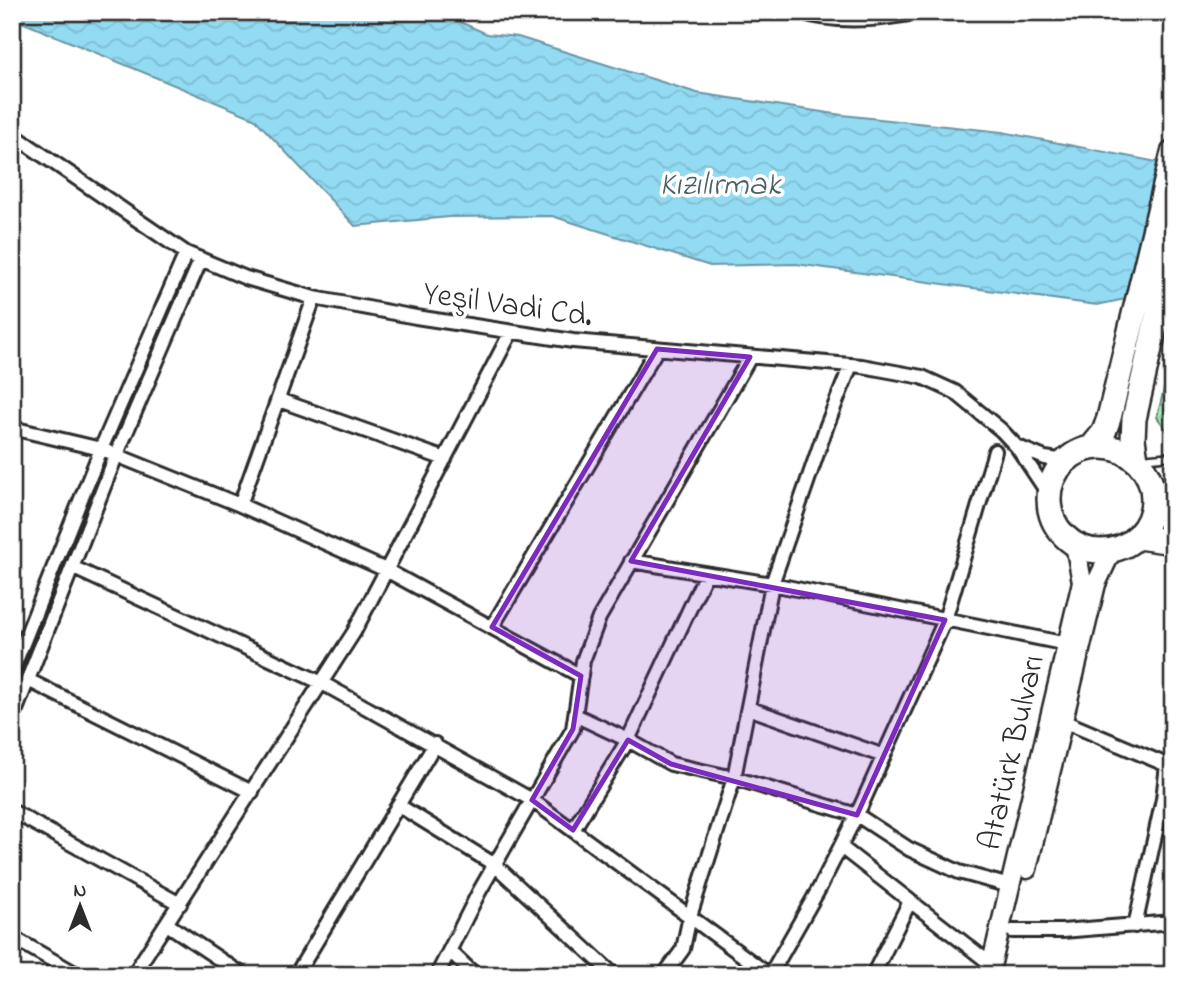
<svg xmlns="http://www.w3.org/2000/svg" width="1185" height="987" font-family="'Indie Flower',sans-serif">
<defs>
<pattern id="forest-crowns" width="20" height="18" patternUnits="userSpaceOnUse" patternTransform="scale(1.75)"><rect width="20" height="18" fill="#a9f0bd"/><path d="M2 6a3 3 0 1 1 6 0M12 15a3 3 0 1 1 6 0" fill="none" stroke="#92cea3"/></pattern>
<pattern id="water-waves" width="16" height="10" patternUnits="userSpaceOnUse" patternTransform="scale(1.75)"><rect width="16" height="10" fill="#92dbf3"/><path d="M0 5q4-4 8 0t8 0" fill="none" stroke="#7ebcd0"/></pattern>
</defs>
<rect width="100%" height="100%" fill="#fff"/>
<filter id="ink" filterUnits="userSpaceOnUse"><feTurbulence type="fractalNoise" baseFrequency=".0143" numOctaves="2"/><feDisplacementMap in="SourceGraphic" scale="14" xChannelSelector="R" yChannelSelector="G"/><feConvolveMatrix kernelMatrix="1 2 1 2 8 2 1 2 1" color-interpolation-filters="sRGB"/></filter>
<g filter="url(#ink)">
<path fill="url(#forest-crowns)" stroke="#6a8e74" stroke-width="2" d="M1173,353V439L1157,417Z"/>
<path fill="url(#water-waves)" stroke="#6995a3" stroke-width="2" d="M12,12H438L487,34L518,37L697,93L842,115L1002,132L1173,165V289L1097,305L796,264L710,266L552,216L449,217L355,226L254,118L12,18Z"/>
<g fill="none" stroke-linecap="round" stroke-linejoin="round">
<g stroke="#2b2b2b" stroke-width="11">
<path id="lane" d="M1140,459L1173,456
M1154,503L1173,488"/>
</g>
<g stroke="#2b2b2b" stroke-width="18">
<path id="street" d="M800,12C837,24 881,20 920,12
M1151,12L1173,15
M12,134L186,253L246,278L314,298L416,317L573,341L862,366L922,377L955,392L1001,430L1017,447L1049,495
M279,400L445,459
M12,428L101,449L240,505L386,570L581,676
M1018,447L1045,458L1065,461
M240,505L314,298
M631,561L772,584L1067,644
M74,568L322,683L532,800L769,975
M492,627L657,349
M12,671L101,449L186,253
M28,680L252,792
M748,708L884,756
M575,715L628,740L671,764L734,778L857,815L909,849L959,872L1010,886
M12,720L116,456L201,259
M1063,721L1167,765L1163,799L1135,926
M398,805L495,865L614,975
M12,811L180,904
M573,830L628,740L706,574
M841,847L992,965
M167,924L243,975
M1012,931H1062L1173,922
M12,937L78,975
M450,951L475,975
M133,975L354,632L511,332
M296,975L435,744
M437,975L479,892L573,729L583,661L599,618L750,357
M664,975L683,949L690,916L734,778L772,584L827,425L851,365
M770,975L820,887L861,806L945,620L995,451
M873,975L910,901"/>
</g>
<g stroke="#2b2b2b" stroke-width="23">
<path id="secondary" d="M1027,869L1096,584L1112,550
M989,975L1082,582L1075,544"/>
</g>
<g stroke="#2b2b2b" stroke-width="28">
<path id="highway" d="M1049 499a52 52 0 1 1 104 0a52 52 0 1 1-104 0Z
M1091,448L1104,432L1109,418L1173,153
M1136,460L1133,439L1134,419L1173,247
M1138,537L1173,542"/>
</g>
<use href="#lane" stroke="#fff" stroke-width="6"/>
<use href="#street" stroke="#fff" stroke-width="12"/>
<use href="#secondary" stroke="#fff" stroke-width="18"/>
<use href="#highway" stroke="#fff" stroke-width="23"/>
</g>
</g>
<path fill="#7b2cbf" fill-opacity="0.2" stroke="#7b2cbf" stroke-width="5" stroke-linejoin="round" d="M657,349L750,357L631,561L945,620L857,815L671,764L628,740L573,830L532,800L573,729L581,676L492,627Z"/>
<g text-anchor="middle" stroke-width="7" stroke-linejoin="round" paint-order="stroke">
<g font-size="32" fill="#2b2b2b" stroke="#fff">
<text transform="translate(508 303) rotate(8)" y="11">Yeşil Vadi Cd.</text>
<text transform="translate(1010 752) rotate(-77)" y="11">Atatürk Bulvarı</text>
</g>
<g font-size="33" font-style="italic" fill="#4a6067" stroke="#fff">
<text x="720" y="194">Kızılırmak</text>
</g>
</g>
<rect width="1185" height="987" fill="none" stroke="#fff" stroke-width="42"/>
<rect x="21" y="21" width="1143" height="945" fill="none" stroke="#2b2b2b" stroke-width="2.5" filter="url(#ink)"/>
<g transform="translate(80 906)" stroke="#ffffff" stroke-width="5" paint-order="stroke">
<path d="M0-5L12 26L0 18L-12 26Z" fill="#2b2b2b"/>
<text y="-10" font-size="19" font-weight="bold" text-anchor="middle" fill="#2b2b2b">N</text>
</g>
</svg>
